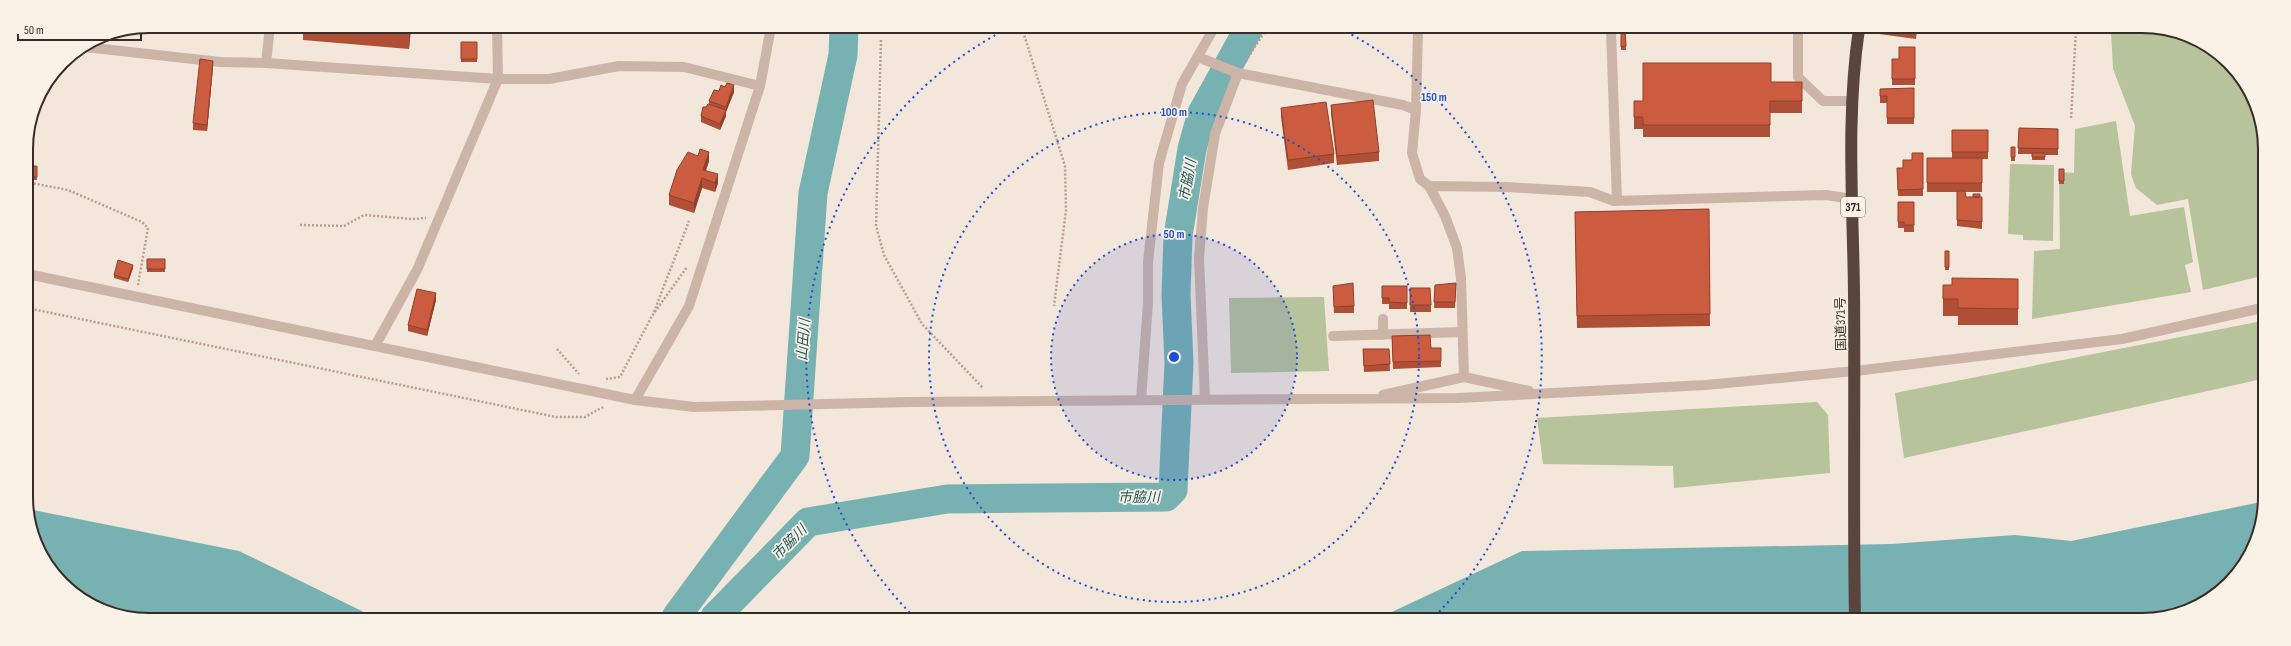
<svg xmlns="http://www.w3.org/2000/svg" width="2291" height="646" font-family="'Sofia Sans Condensed','Noto Sans JP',sans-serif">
<rect width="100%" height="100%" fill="#f3e6da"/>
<path fill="#b7c39a" d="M2111,30H2174L2229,62L2252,94L2263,125L2262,276L2203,290L2188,199L2157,205L2136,188L2131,174L2135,126L2113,69Z
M2116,121L2130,216L2184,207L2193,262L2185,265L2191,292L2032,319L2034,251L2060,249L2059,172L2074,173L2075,129Z
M2010,164L2054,165L2053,241L2023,240V235L2008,234Z
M1324,297L1329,371L1231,373L1229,298Z
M2262,321V379L1904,458L1895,393Z
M1817,402L1828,415L1830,473L1674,488L1673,466L1543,464L1537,418Z"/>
<path fill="#78b1b1" d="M2261,502V529L2248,559L2223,590L2189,611L2150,620L1379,618L1522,551L1891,544L2015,535L2071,541Z
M28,509L239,551L372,616H117L62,584L39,552L28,521Z"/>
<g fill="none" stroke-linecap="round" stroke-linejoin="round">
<path stroke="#78b1b1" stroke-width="29" d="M676,617L795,456L813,193L843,55L844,27
M715,617L808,522L947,499L1166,497L1173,490L1179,363L1176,295L1178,236L1192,149L1202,113L1249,28"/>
<path stroke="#b79f90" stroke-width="2.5" stroke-dasharray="2 2" stroke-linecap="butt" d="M1022,28L1065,166L1066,210L1054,306
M881,40L876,226L884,255L922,324L983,388
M1246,61L1267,28
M2071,118L2076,30
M26,182L68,190L142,222L148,228L138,285
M300,225L344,226L364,215L412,219L426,218
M27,308L556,417H585L603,407
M654,312L689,221
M557,349L579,374
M606,379L620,377L652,316L687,267"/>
<path stroke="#ccb5a6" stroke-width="10" d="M882,29L915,28
M1611,29L1617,201
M1798,29V77L1823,101H1853
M85,47L220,62L266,63L498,79H549L619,66L684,67L760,86
M1198,57L1238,73L1403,105L1416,110L1418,29
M266,63L270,26
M1416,110L1412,153L1420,179L1429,186L1434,195L1445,216L1457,248L1461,278L1464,377
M1429,186L1507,187L1590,192L1614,201L1826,195L1853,199
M27,274L635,400L694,407L910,402L1458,398L1706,385L1855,371L2122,339L2262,308
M1383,319V335
M1333,336L1462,332
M375,346L417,270L498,79L497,27
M1383,395L1464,377L1529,391
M635,400L689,306L760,86L771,27
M1141,400L1148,302V262L1159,163L1182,84L1214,28
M1205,400L1199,258L1203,208L1215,134L1238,73"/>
<path stroke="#59453e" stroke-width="12" d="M1855,619C1853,510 1855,401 1854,292C1853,205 1846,116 1859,29"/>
</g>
<path fill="#af4f36" d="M303,26L411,27L409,49L303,40Z
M1618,29H1625L1626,50H1621V30H1618Z
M1879,30H1917L1916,39L1879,34Z
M461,42H477V62H461Z
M1915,47V85H1892V59H1899Z
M213,67L207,131L193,130V123Z
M1771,82H1802V113H1770V137H1643V129H1634V101H1643Z
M1914,88V124H1887V103H1880V89Z
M719,91L734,92L726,112V116L720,130L701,122V116L709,104V101Z
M1331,105L1379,152V161L1337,165L1331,114Z
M1281,108L1334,154V163L1288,170L1281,117Z
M2019,128L2058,129V155H2045V160H2032V154H2018Z
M1952,130H1988V159H1982V192H1965L1966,197H1982V229L1957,226V192H1927V158H1952Z
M2011,147H2015V161H2011Z
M1923,153V196H1898L1897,168H1903Z
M698,156L709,161L706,170L718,183L715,192L702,188L694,213L669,205V195Z
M27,166H37V180H27Z
M2059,169H2064V184H2059Z
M1898,202H1914V232H1904V228H1898Z
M1709,209L1710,326L1577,328L1575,212Z
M1945,251H1949V270H1945Z
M147,259H165V272H147Z
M133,268L128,282L114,278V275Z
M2018,279V325H1958V316H1943V285H1952Z
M1456,283L1455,308H1434L1435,285Z
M1333,286L1354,306V313H1334Z
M1382,286H1407V309H1389V304H1382Z
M1410,288L1431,305V312H1410Z
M436,300L427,336L408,331V325Z
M1392,336L1431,348L1441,361V367L1393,369Z
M1363,349H1389L1390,371L1364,372Z"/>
<path fill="#8f402c" d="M410,27H411L409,49V32Z
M213,61V67L207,131V125Z
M734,85V92L726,112V116L720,130V124L726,111V107Z
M709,152V161L703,179V170Z
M718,174V183L715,192V183Z
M702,178V188L694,213V203Z
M133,265V268L128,282V279Z
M436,293V300L427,336V330Z"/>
<path fill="#cc5c3f" stroke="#8f402c" d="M337,26L410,27L409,32Z
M1621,29H1625L1626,46L1621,47Z
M1893,30H1916V32Z
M461,42H477V59H461Z
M1899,47H1915V79H1892V59H1899Z
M200,59L213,61L207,125L193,123Z
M1643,63H1771V82H1802V101H1770V125H1643V117H1634V101H1643Z
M727,83L734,85L726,107L709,101L714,90L719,91L721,85L725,87Z
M1914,88V118H1887V96H1880V89Z
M1373,100L1379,152L1337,156L1331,105Z
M1326,102L1334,154L1288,160L1281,108Z
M708,104L726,110L720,124L701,116L703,107H706Z
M2019,128L2058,129V149L2018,148Z
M1952,130H1988V152H1952Z
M2011,147H2015V157H2011Z
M700,149L709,152L703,170L718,174L715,183L702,178L694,203L669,195L677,170L688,152L698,156Z
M1912,153H1923V189L1898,190L1897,168H1903V160H1912Z
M2032,153H2045V157H2032Z
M1927,158H1982V183H1927Z
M27,166H37V177H27Z
M2059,169H2064V181H2059Z
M1957,191H1965L1966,197H1982V222L1957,220Z
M1973,194H1980V197H1973Z
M1898,202H1914V225H1904V222H1898Z
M1709,209L1710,314L1577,316L1575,212Z
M1945,251H1949V267H1945Z
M147,259H165V269H147Z
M118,260L133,265L128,279L114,275Z
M1952,278L2018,279V309L1958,308V299H1943V285H1952Z
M1353,283L1354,306L1334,307L1333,286Z
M1456,283L1455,302H1434L1435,285Z
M1382,286H1407V303L1389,302V298H1382Z
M1410,288H1430L1431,305H1410Z
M417,289L436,293L427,330L408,325Z
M1430,335L1431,348H1441V361L1393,362L1392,336Z
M1363,349H1389L1390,364L1364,366Z"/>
<circle cx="1174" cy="357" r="123" fill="#1d4ed8" fill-opacity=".12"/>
<g fill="none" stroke="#1d4ed8" stroke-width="2" stroke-dasharray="2 4">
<circle cx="1174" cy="357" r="123"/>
<circle cx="1174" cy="357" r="245"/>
<path d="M914 617A368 368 0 0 1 1007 29M1341 29A368 368 0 0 1 1434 617"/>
</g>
<g text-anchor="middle" stroke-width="3.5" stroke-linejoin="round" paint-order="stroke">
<rect fill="#faf1e7" stroke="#726661" stroke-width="1" x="1841" y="197" width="24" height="20" rx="3"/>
<g font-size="12" font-weight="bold" fill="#372b27">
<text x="1853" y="211">371</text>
</g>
<g font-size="13" fill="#372b27" stroke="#faf1e7">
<text transform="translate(1840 324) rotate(-91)" y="5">国道371号</text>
</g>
<g font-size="14" font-style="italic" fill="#1b595b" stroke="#faf1e7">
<text transform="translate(1187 180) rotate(-80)" y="5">市脇川</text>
<text transform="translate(803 340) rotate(-86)" y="5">山田川</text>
<text transform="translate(1139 497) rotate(-1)" y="5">市脇川</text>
<text transform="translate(789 542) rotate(-45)" y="5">市脇川</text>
</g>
</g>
<path d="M0 0H2291V646H0ZM149 33H2142A116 116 0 0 1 2258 149V497A116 116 0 0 1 2142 613H149A116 116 0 0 1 33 497V149A116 116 0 0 1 149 33Z" fill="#faf1e7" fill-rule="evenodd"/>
<path fill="none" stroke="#372b27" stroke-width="2" d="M149 33H2142A116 116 0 0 1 2258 149V497A116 116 0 0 1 2142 613H149A116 116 0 0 1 33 497V149A116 116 0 0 1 149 33Z"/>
<circle cx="1174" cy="357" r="6" fill="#1d4ed8" stroke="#faf1e7" stroke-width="2"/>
<g font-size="12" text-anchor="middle" font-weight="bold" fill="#1d4ed8" stroke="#faf1e7" stroke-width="3.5" stroke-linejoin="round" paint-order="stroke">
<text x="1434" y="101">150 m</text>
<text x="1174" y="116">100 m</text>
<text x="1174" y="238">50 m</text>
</g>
<path d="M18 34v6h123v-6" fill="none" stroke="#372b27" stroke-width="2"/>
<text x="24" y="34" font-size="12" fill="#372b27" stroke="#faf1e7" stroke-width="3" paint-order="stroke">50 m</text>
</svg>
